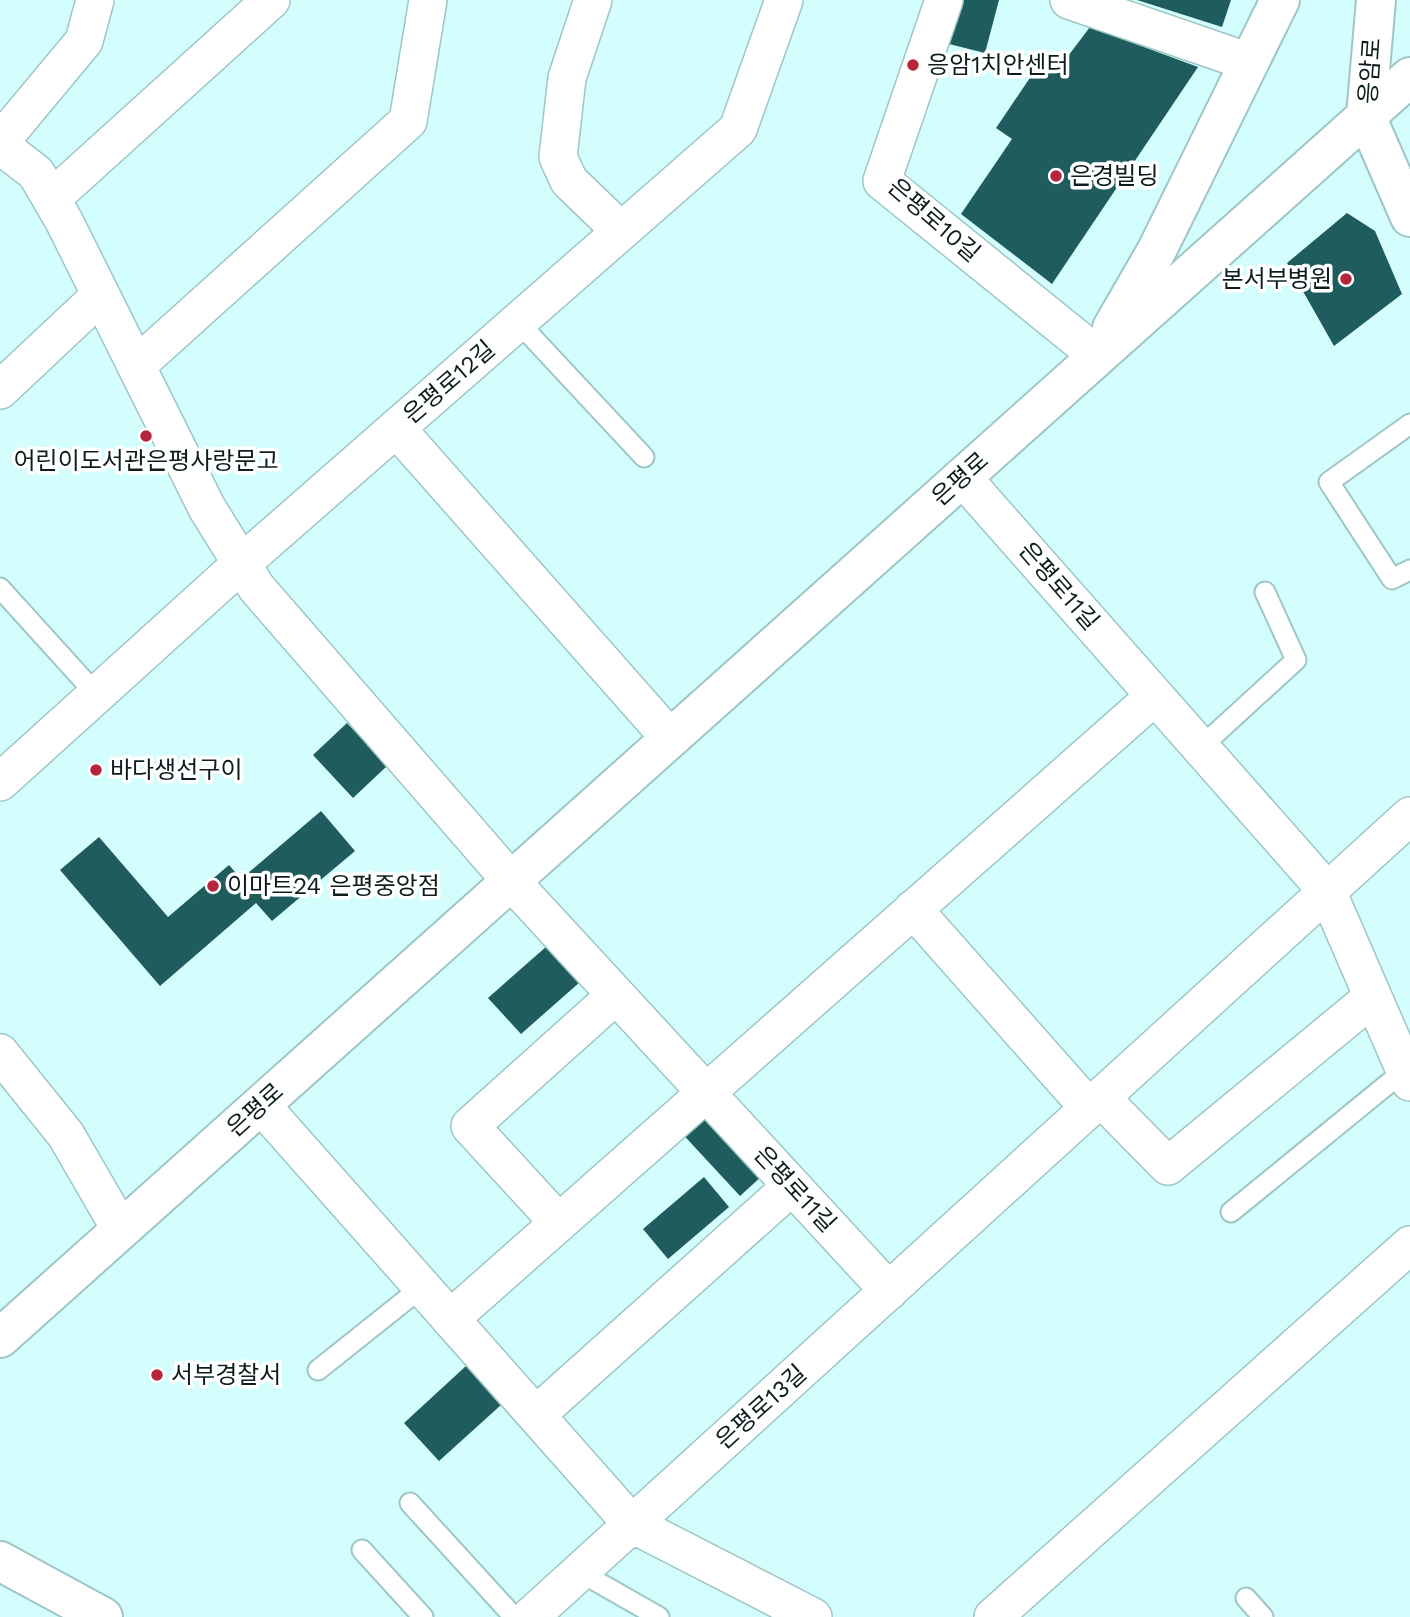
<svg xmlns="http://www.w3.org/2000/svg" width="1410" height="1617" font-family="'Work Sans','Noto Sans KR',sans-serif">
<rect width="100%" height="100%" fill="#d4fdfe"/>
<path fill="#1e5c5e" d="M960,0H999L985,53L949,44Z
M1137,0H1231L1222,27Z
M1090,27L1198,67L1052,284L961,214L1012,139L996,128L1046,54L1062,64Z
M1347,213L1375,231L1402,294L1334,346L1287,263Z
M347,723L387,766L353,798L313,755Z
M321,811L355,851L272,921L256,903L160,986L60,870L99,837L168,917L229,865L241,879Z
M547,946L580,982L521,1034L488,998Z
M699,1108L762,1176L740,1196L677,1128Z
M704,1177L729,1207L668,1259L643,1229Z
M466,1366L501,1405L439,1461L404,1423Z"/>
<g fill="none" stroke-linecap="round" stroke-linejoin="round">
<g stroke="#9ec6c7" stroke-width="23">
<path id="lane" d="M518,322L644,457
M1410,424L1329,482L1392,579L1410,570
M0,588L96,694
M1201,747L1296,660L1265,592
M1231,1212L1405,1070
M318,1370L422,1287
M410,1503L514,1617
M362,1550L423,1617
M580,1572L659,1617
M1246,1598L1263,1617"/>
</g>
<g stroke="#9ec6c7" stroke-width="40">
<path id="street" d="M593,0L567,78L558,157L569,181L621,231
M944,0L882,181L1097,355
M1069,0L1249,62
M0,142L84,41L95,0
M0,145L36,173L64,221L207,508L256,587L511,881L889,1291
M51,199L271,0
M136,366L408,121L428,0
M0,390L101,295
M396,428L670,738
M962,477L1327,891L1410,1082
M0,782L241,564L738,129L784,0
M913,909L1089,1108
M0,1053L66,1135L121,1230
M1101,1098L1168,1166L1373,997
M261,1105L632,1524L813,1617
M559,1223L470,1126L616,995
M450,1319L1155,696
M536,1415L792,1186
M530,1617L1410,816
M993,1617L1410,1245"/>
</g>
<g stroke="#9ec6c7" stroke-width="42">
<path id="secondary" d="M1376,0L1366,116L1410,217
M1112,328L1157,250L1280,0
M0,1338L1410,77
M0,1561L103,1617"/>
</g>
<use href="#lane" stroke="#fff" stroke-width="19"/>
<use href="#street" stroke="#fff" stroke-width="37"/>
<use href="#secondary" stroke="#fff" stroke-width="38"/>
</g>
<g fill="#b7253c" stroke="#fff" stroke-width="2.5">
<circle cx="913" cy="65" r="7"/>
<circle cx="1056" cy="176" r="7"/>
<circle cx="1346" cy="279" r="7"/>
<circle cx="146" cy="436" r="7"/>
<circle cx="96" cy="770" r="7"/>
<circle cx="213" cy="886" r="7"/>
<circle cx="157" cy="1375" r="7"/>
</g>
<g text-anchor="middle" stroke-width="7" stroke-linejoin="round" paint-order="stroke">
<g font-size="24" fill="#0d1c1d" stroke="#fff" text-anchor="start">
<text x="927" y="73">응암1치안센터</text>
<text x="1070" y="184">은경빌딩</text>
<text x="1332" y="287" text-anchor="end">본서부병원</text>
<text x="146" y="469" text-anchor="middle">어린이도서관은평사랑문고</text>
<text x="110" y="778">바다생선구이</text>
<text x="227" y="894">이마트24 은평중앙점</text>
<text x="171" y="1383">서부경찰서</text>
</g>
<g font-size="24" fill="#0d1c1d" stroke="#fff">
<text transform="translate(1370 71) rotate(-86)" y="8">응암로</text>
<text transform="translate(934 220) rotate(41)" y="8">은평로10길</text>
<text transform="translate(449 382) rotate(-41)" y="8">은평로12길</text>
<text transform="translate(960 479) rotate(-42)" y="8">은평로</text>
<text transform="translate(1059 586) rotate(49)" y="8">은평로11길</text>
<text transform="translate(255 1110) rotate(-42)" y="8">은평로</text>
<text transform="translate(795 1189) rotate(47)" y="8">은평로11길</text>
<text transform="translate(761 1407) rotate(-42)" y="8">은평로13길</text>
</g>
</g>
</svg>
